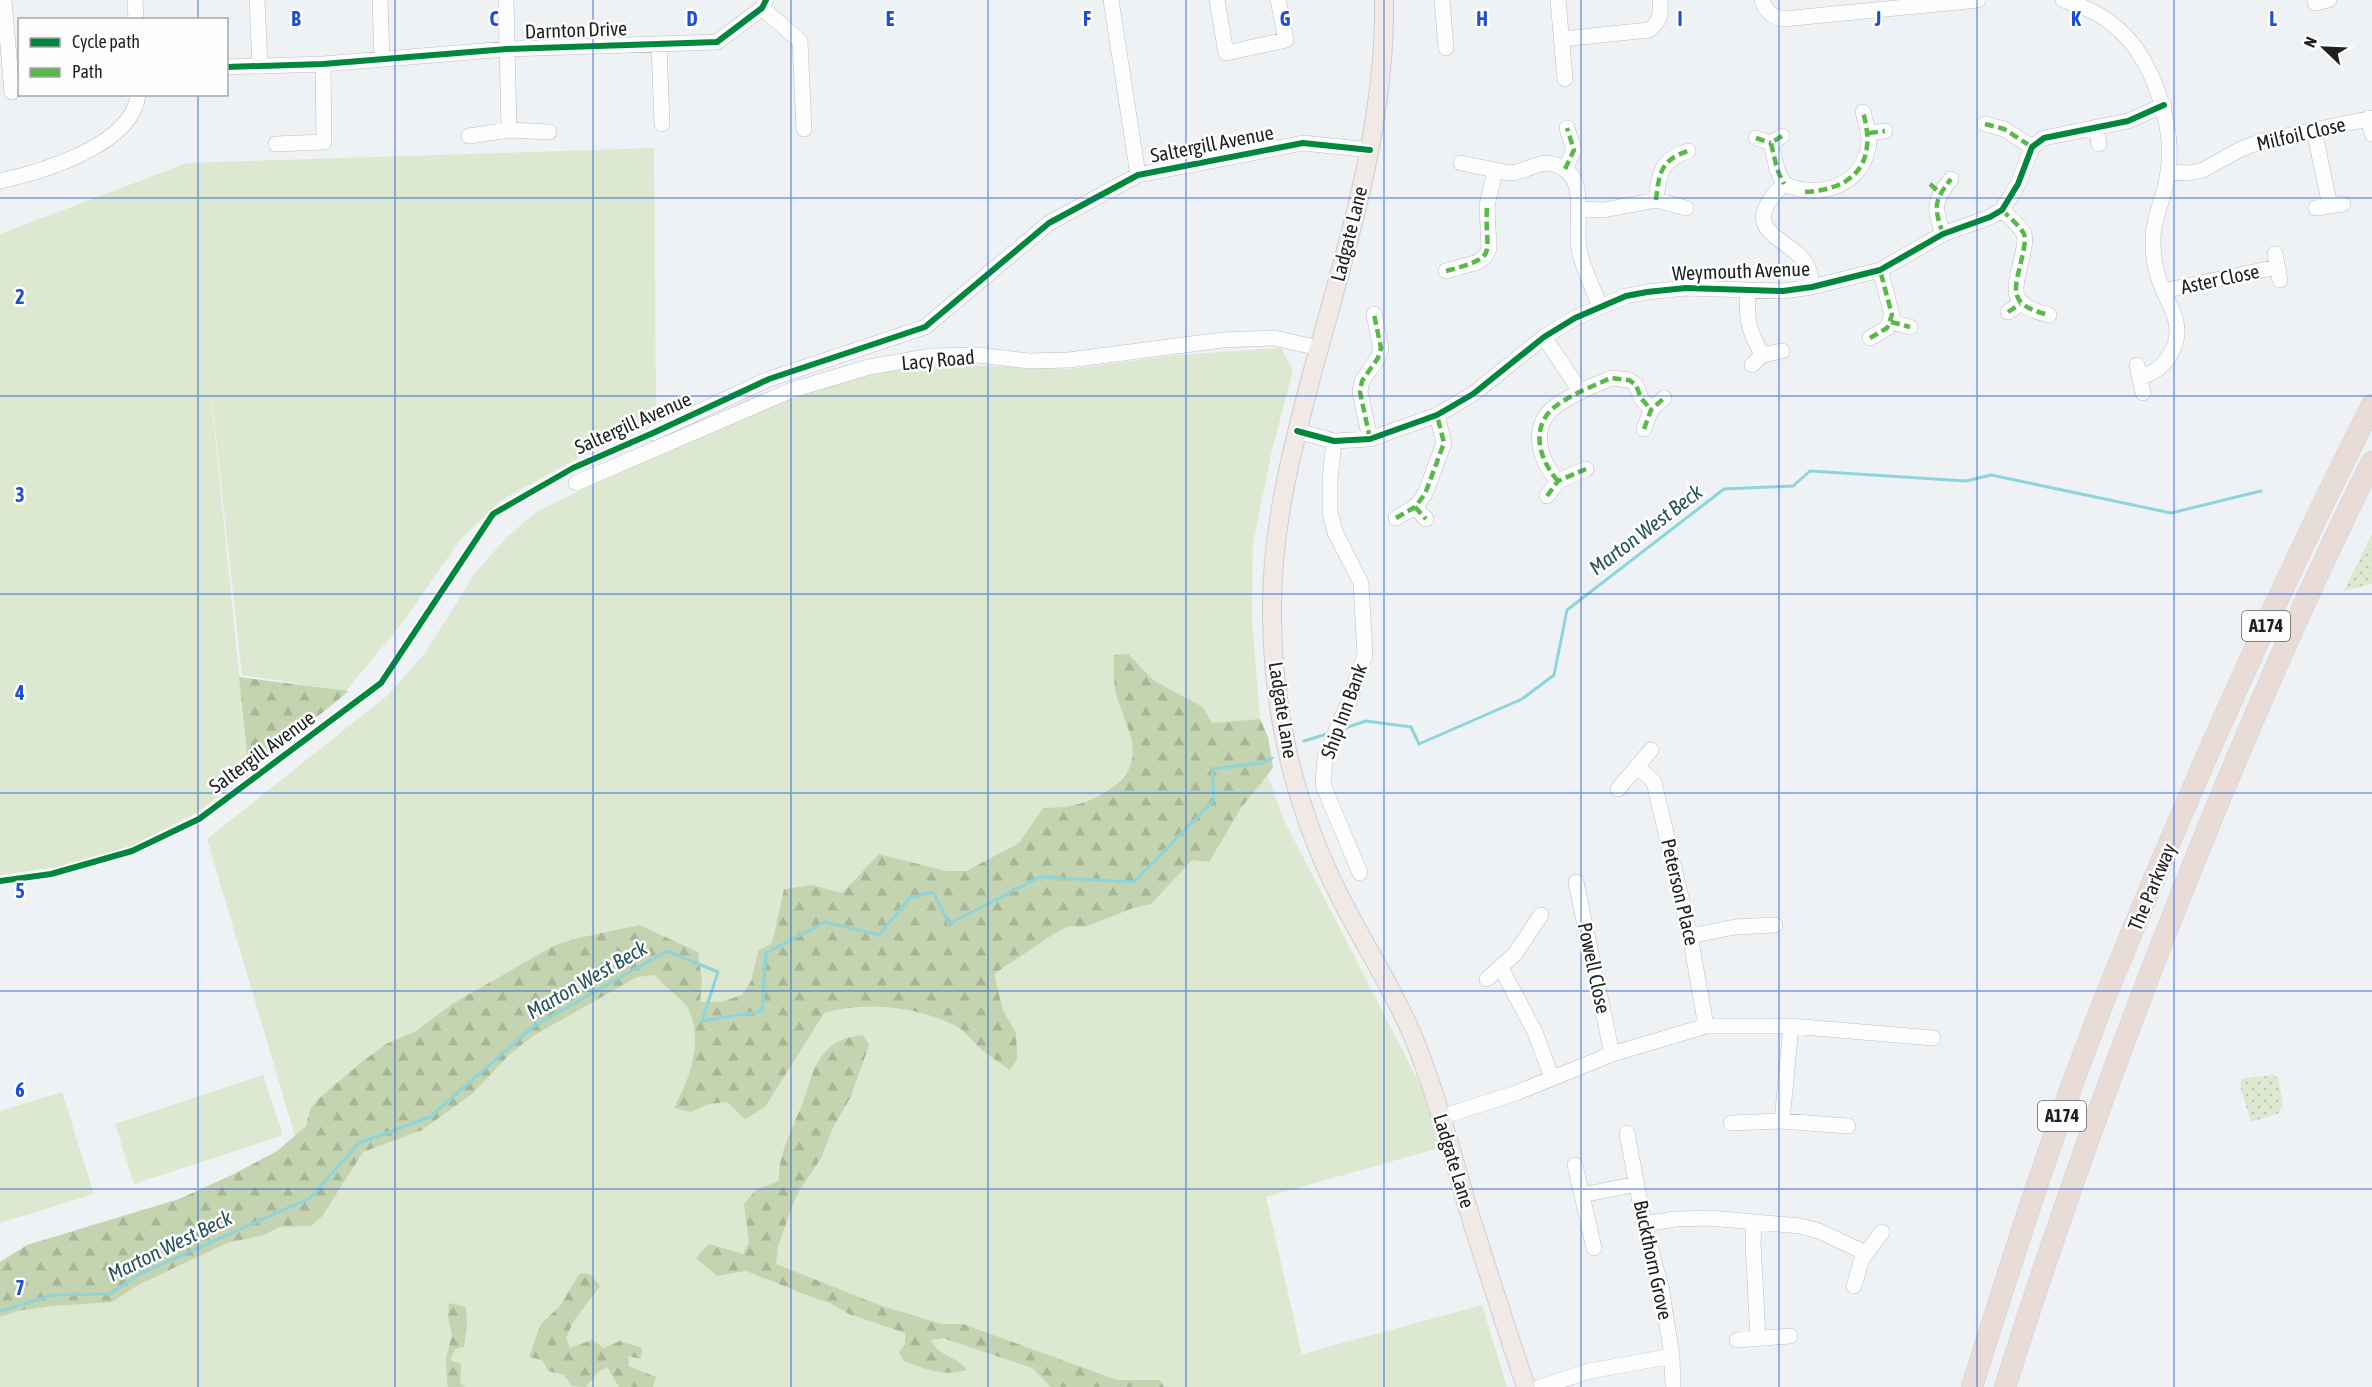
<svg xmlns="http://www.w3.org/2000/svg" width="2372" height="1387" font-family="'Asap Condensed',sans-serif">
<defs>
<pattern id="forest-firs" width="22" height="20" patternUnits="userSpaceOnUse" patternTransform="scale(1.5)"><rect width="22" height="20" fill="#c4d4b1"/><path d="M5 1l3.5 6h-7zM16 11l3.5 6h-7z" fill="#a8b698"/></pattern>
<pattern id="park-dots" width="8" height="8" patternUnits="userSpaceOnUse" patternTransform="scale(1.5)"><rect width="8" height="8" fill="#dce8d0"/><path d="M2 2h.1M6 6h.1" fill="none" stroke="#bcc7b2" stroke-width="1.8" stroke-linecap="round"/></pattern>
</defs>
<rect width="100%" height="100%" fill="#eff2f4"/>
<path fill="#dce8d0" d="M654,148L656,415L500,501L460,540L403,622L346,691L242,675L206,347L249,772L198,812L132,846L65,866L0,875V234L187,163Z
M1281,348L1293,370L1272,450L1253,544L1252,621L1260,719L1212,723L1203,707L1153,680L1130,654L1118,699L1127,721L1133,747V765L1113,788L1087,803L1067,808H1043L1019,843L966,871H946L879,854L842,893L812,885L784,889L772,943L758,951L751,981L742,996L721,1002L702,1021L879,935L1263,763L1284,820L1424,1092L1439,1148L1266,1197L1302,1354L1482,1305L1507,1387H0V1311L359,1143L639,925L578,938L555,945L452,1004L416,1031L386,1044L319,1098L310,1109L306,1126L295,1136L207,839L388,695L425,653L476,572L506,538L536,512L639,462L799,394L884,371L956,365L1070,369L1177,355Z
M263,1075L283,1135L134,1184L115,1124Z
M62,1092L94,1194L0,1223V1111Z"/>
<path fill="url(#forest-firs)" d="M1129,654L1153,680L1203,707L1212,723L1260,719L1268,737L1273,768L1241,808L1209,862L1192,860L1151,904L1133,908L1085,927L1069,926L1052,935L994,974L1003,1010L1016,1033L1017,1060L1010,1070C1000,1063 989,1056 980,1048C972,1041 965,1031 956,1026C915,1006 867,1001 824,1013L765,1107L745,1119L727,1102L708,1104L691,1112L674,1108C690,1078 704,1042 688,1008C687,1004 661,983 655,975L637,977L533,1036L510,1054L472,1094L422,1130L363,1152L323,1215L311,1226L279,1227L264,1235L227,1243L140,1284L112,1302L52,1306L17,1311L0,1317V1262L27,1245L179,1199L234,1174L277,1151L306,1126L310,1109L319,1098L362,1062L386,1044L416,1031L452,1004L555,945L578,938L639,925L698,952L702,980L700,1002H721L742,995L751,981L758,951L772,943L784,889L812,885L842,893L879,854L946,871H966L1019,843L1043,808C1067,808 1084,805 1104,793C1148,767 1132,739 1118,701C1113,686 1114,670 1114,655Z
M239,677L349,691L249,772Z
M863,1035L869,1045L851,1096L833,1128L821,1158L799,1191L791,1209L778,1247L776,1264L879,1305L941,1324H963L1117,1380H1160L1164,1387H1051L1032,1368L943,1338L931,1340C940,1358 956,1355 967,1370C943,1377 926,1369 904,1361L899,1352L905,1344V1333L849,1314L830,1303L809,1296L746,1271L717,1276L696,1258L709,1244L743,1254L749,1242L744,1204L756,1190L779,1181C778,1153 793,1128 803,1102C810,1084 812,1066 826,1051C836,1040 848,1037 863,1035Z
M580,1273L590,1274L600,1286L573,1322L566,1338L570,1348L592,1340L604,1348L620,1341L642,1348L641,1359L628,1356L629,1366L656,1377L653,1387H619L607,1367L598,1372L586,1387L572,1386L564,1375L548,1371L542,1360L529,1357L541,1324L560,1306Z
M449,1303L466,1307L467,1323L464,1347L455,1349L450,1360L461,1364L460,1382L465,1387H448L447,1383L446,1358L452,1335L448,1317Z"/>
<path fill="url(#park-dots)" d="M2372,534V584L2344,591Z
M2273,1074L2278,1078L2283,1104L2279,1113L2251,1122L2241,1089V1079C2252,1077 2261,1078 2273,1074Z"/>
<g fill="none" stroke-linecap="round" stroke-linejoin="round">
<path stroke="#8dd5da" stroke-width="3" d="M1345,728L1366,721L1411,727L1419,744L1522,699L1554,675L1567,610L1724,489L1793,486L1810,471L1966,481L1991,475L2171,513L2261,491
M1304,741L1330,733
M0,1311L53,1295L109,1294L142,1273L310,1198L359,1143L430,1117L534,1026L667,951L718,972L702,1021L762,1011L766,953L825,922L879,935L910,898L933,892L949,924L1040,877L1134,882L1214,800L1212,769L1263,763L1272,758"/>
<g stroke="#bdbfc0" stroke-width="16">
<path id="minor" d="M4,0L12,92
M135,0L136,20
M257,0L260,65
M380,0L382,58
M506,0L509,130
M1111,0L1138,175
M1217,0L1226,53L1286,40L1278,0
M1442,0L1446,48
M1558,0L1565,79
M1762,0C1765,11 1772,17 1783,19L1978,0
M2063,0C2081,6 2098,12 2112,24C2152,54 2175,124 2168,172C2165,197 2152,219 2153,243C2153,260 2157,277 2164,292C2168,302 2174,311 2176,322C2181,346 2164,372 2140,377
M2315,3L2329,0
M762,8L800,41L804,129
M1562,39L1649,30C1661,21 1661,13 1660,0
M659,44L662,124
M226,67L323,64L507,49L717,42L762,8L766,0
M2368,118L2372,134
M1985,124L2004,129L2032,147
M2096,127L2099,144
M2314,130L2330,206
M1869,133L1885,131
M469,136L509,130L549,132
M1782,136L1771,143L1777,169L1784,184
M1756,138L1771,143
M276,144L324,142L323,64
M1461,163L1495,170
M1565,169L1574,150L1567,128
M2168,172L2189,173L2203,170L2241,149L2262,141L2372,118
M0,181C41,172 134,145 138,94
M1656,200C1659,174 1660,160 1688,151
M2316,208L2343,204
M1579,209L1604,210L1656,200L1686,208
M2002,210C2009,217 2020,226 2024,234C2026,240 2024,247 2023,253C2015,290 2005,304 2049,315
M1943,234C1934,207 1933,202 1951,179
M2275,254L2280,280
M1446,271L1478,262L1485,257L1489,249L1487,206L1495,170C1502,172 1509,174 1517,172C1530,169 1539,161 1553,164C1593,173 1572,226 1580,254C1585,272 1593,289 1600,306
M1812,287C1811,281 1811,274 1808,268C1796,237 1731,235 1784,184C1816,199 1859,188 1868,149C1871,136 1866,124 1863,112
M1748,291C1746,321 1748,328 1762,355
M2163,291L2277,267
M2008,312L2020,304
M1891,322L1910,327
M1544,337L1581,392
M1870,338L1887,328L1892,315L1880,270
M1752,365L1762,355L1782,351
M2137,365L2143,393
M1644,429L1651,410L1664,398
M1297,431L1334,441L1370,439L1437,415L1473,394L1544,337L1575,318L1626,296L1647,292L1686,288L1783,291L1812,287L1880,270L1943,234L1990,217L2002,210L2018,184L2032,147L2044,138L2128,121L2164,105
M653,433L769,379L925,327L1049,223L1138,175L1303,143L1370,150
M1370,439L1360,392L1362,381L1378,358L1381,348L1374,314
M1334,441L1330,479V512L1335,532L1361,583L1365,655L1350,699L1325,757L1323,785L1360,873
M1558,481C1539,460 1529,426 1556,406C1572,394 1593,386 1611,378L1629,380L1636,385L1641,398L1651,410
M576,483L792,390L869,367L932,356L978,355L1029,361L1069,360L1222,340L1274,338L1319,348
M1547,496L1558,481L1586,469
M1415,507L1426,519
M1396,518L1415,507L1425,494L1444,443L1437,415
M1637,766L1654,782L1690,936L1706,1026
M1618,789L1651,750
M1576,882L1612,1054
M1690,936L1735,927L1775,925
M1501,968L1535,1032L1552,1078
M1487,979L1515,954L1541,915
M1441,1117L1516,1093L1612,1054L1706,1026H1791L1933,1038
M1782,1121L1791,1026
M1731,1123L1782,1121L1848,1126
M1627,1133L1644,1224L1661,1287L1672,1356L1673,1387
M1575,1165L1594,1248
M1582,1195L1637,1184
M1754,1222L1753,1243L1758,1338
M1644,1224L1676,1219L1710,1218L1800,1226L1819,1231L1866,1253
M1854,1286L1862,1259L1882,1232
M1737,1340L1790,1336
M1540,1387L1590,1371L1672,1356"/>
</g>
<g stroke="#cdcecf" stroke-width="20">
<path id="major" d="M1384,0C1386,126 1346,249 1313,370C1292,449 1271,529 1272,612C1272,710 1295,806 1338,893C1361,939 1392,987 1412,1034C1438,1097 1454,1163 1474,1228C1491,1281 1508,1334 1526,1387"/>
</g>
<g stroke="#cdcecf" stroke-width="22">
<path id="highway" d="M1972,1387C2014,1253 2057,1118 2109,988C2189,791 2276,595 2372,405
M2005,1387C2058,1220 2117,1055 2182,892C2240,747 2301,603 2372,462"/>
</g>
<use href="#minor" stroke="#fdfdfd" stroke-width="15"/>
<use href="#major" stroke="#f1e9e6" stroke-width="18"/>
<use href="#highway" stroke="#e9dcd7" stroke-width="21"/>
<path stroke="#58b947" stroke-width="4.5" stroke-dasharray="9 4.5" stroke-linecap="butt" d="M1985,124L2004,129L2032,147
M1869,133L1885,131
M1782,136L1771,143L1777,169L1784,184
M1756,138L1771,143
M1565,169L1574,150L1567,128
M1930,184L1940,193
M1805,192C1857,189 1877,161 1863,112
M1656,200C1659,174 1660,160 1688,151
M2002,210C2009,217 2020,226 2024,234C2026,240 2024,247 2023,253C2015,290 2005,304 2049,315
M1943,234C1934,207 1933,202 1951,179
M1446,271C1502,256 1484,256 1487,206
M2008,312L2020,304
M1891,322L1910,327
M1870,338L1887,328L1892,315L1880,270
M1644,429L1651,410L1664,398
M1370,439L1360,392L1362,381L1378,358L1381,348L1374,314
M1558,481C1539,460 1529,426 1556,406C1572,394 1593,386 1611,378L1629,380L1636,385L1641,398L1651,410
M1547,496L1558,481L1586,469
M1415,507L1426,519
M1396,518L1415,507L1425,494L1444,443L1437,415"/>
<g stroke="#fefefe" stroke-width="10">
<path id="cycleway" d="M226,67L323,64L507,49L717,42L762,8L766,0
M1297,431L1334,441L1370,439L1437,415L1473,394L1544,337L1575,318L1626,296L1647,292L1686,288L1783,291L1812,287L1880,270L1943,234L1990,217L2002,210L2018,184L2032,147L2044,138L2128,121L2164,105
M0,881L51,874L132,851L199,819L381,683L493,514L573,468L653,433L769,379L925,327L1049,223L1138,175L1303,143L1370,150"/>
</g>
<use href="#cycleway" stroke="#00873e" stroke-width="6"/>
</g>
<path fill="none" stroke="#1d4ed8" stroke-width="1.5" stroke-opacity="0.55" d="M198,0V20M395,0V1387M593,0V1387M791,0V1387M988,0V1387M1186,0V1387M1384,0V1387M1581,0V1387M1779,0V1387M1977,0V1387M2174,0V1387M198,94V1387M0,198H2372M0,396H2372M0,594H2372M0,793H2372M0,991H2372M0,1189H2372"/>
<g text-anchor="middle" stroke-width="5" stroke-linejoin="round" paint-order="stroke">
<g fill="#fefefe" stroke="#626363" stroke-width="1.5">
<rect x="2242" y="611" width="48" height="30" rx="4.5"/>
<rect x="2038" y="1101" width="48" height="30" rx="4.5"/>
</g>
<g font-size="18" font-weight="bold" fill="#1f2021">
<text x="2266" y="632">A174</text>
<text x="2062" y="1122">A174</text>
</g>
<g font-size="20" fill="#1f2021" stroke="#fefefe">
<text transform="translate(576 30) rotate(-2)" y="7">Darnton Drive</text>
<text transform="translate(2301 134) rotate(-13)" y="7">Milfoil Close</text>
<text transform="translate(1212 144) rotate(-11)" y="7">Saltergill Avenue</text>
<text transform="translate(1349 234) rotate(-76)" y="7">Ladgate Lane</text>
<text transform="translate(1741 271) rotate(-2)" y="7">Weymouth Avenue</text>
<text transform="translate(2220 279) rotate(-12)" y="7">Aster Close</text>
<text transform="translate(938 360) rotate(-5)" y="7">Lacy Road</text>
<text transform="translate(633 423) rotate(-24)" y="7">Saltergill Avenue</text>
<text transform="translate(1283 710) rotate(81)" y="7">Ladgate Lane</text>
<text transform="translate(1344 711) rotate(-70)" y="7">Ship Inn Bank</text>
<text transform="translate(262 752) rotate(-36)" y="7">Saltergill Avenue</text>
<text transform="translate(2152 887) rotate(-67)" y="7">The Parkway</text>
<text transform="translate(1680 892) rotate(77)" y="7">Peterson Place</text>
<text transform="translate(1594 968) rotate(78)" y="7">Powell Close</text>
<text transform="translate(1454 1161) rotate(73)" y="7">Ladgate Lane</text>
<text transform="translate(1653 1260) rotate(78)" y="7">Buckthorn Grove</text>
</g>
<g font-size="21" font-style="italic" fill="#275457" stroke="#fefefe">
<text transform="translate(1646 530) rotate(-37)" y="7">Marton West Beck</text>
<text transform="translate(587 980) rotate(-30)" y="7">Marton West Beck</text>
<text transform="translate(170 1246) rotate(-26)" y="7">Marton West Beck</text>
</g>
</g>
<g font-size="20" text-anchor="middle" font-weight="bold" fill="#1d4ed8" stroke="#fefefe" stroke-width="5" stroke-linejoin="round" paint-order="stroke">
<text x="296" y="26">B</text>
<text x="494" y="26">C</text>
<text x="692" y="26">D</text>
<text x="890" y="26">E</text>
<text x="1087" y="26">F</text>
<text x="1285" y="26">G</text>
<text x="1482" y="26">H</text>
<text x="1680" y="26">I</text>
<text x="1878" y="26">J</text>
<text x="2076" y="26">K</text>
<text x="2273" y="26">L</text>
<text x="20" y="304">2</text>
<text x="20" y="502">3</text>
<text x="20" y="700">4</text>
<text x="20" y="898">5</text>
<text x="20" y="1097">6</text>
<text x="20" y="1295">7</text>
</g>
<rect x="18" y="18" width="210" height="78" fill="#fefefe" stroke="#a5a5a6" stroke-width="1.5"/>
<rect x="30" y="38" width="30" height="9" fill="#00873e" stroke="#a5a5a6" stroke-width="1.5"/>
<text x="72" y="48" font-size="18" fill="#1f2021">Cycle path</text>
<rect x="30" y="68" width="30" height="9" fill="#58b947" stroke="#a5a5a6" stroke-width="1.5"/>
<text x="72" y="78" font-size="18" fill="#1f2021">Path</text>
<g transform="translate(2324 48) rotate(293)" stroke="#fefefe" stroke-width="4.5" paint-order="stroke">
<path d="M0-4.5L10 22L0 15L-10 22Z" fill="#1f2021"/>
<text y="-9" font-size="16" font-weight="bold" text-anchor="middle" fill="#1f2021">N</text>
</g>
</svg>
